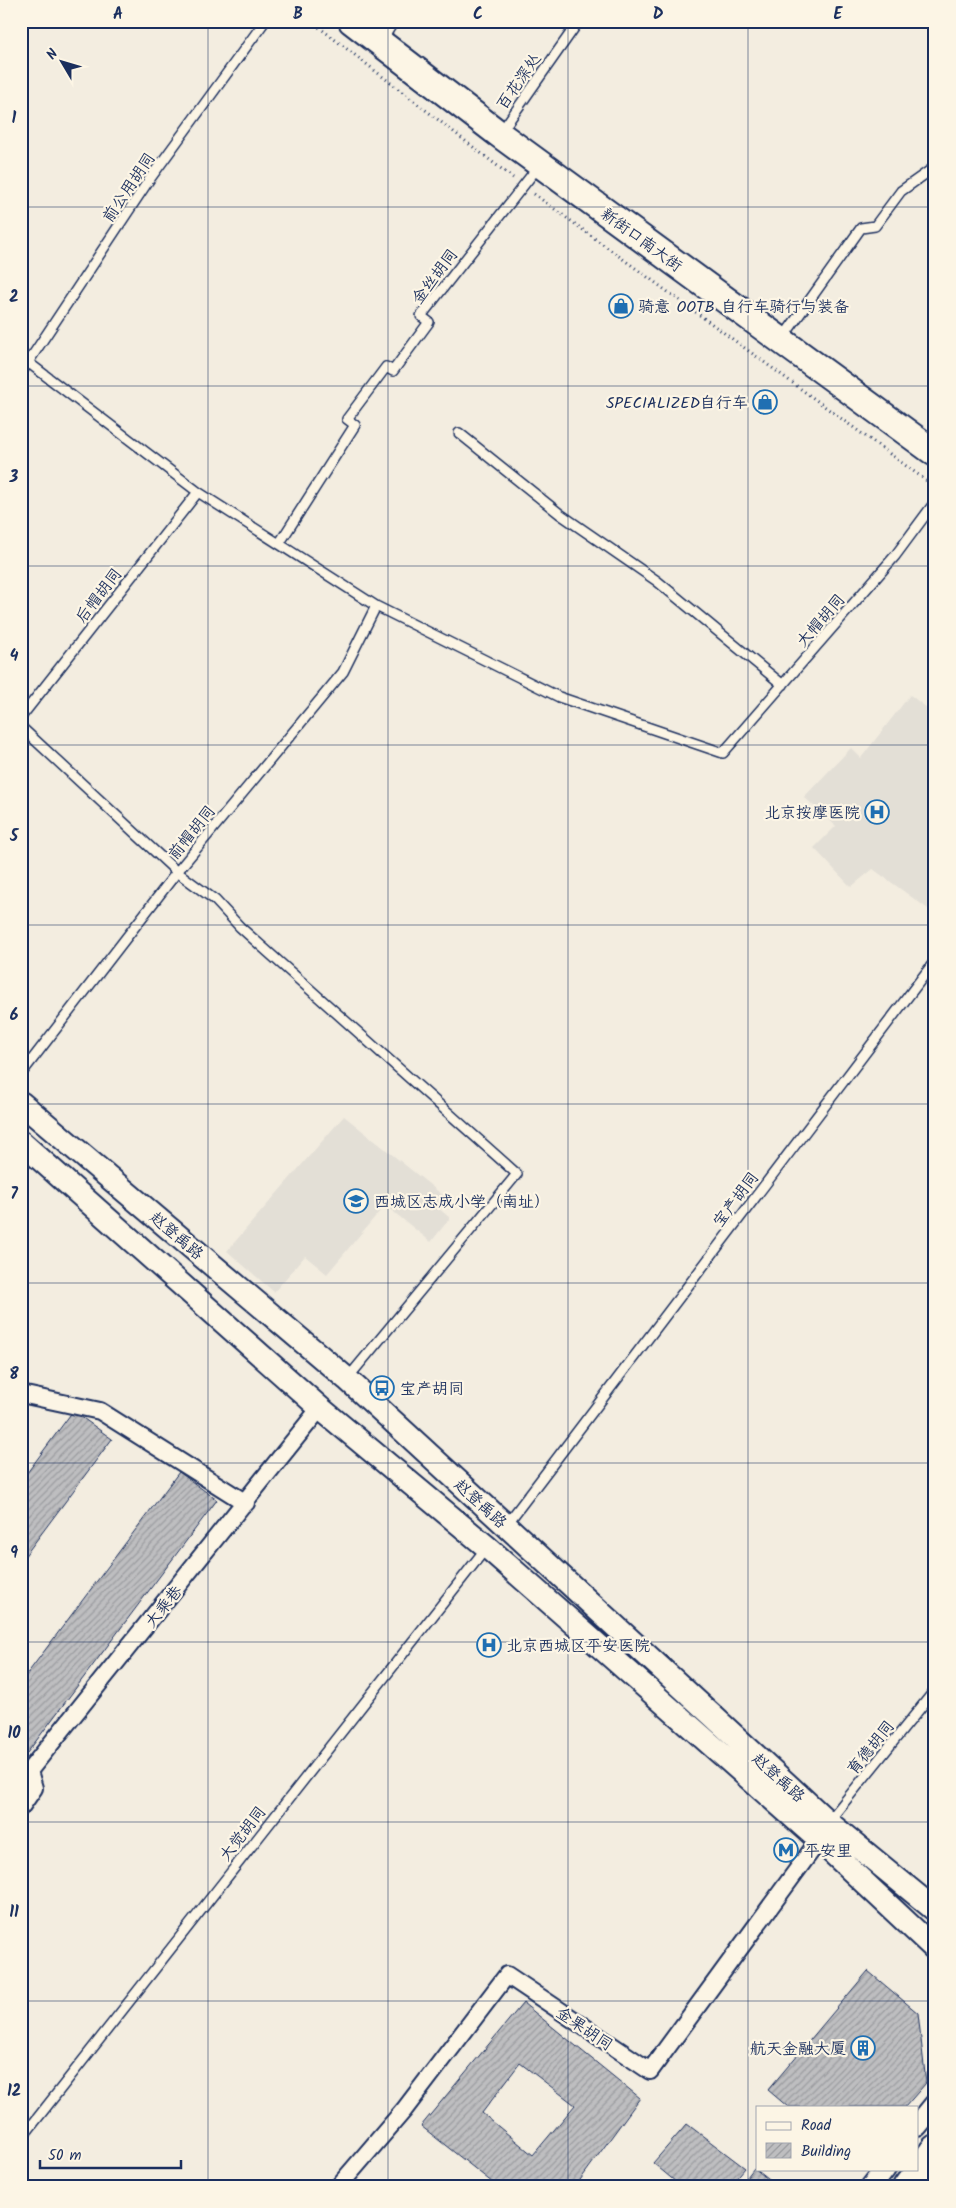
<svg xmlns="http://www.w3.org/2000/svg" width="956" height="2208" font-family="Kalam,'LXGW WenKai TC',sans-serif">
<defs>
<pattern id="building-hatch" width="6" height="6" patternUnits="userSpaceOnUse" patternTransform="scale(1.25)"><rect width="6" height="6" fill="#bebec0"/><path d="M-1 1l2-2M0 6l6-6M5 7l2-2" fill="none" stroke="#9a9b9f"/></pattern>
</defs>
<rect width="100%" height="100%" fill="#f3ede0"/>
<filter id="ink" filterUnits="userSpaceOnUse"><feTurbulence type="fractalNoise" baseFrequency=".02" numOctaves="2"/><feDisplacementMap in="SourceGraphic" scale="10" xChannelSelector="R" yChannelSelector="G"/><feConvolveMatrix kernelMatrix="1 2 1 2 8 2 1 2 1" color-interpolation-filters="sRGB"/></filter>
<g filter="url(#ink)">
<path fill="#e3dfd6" d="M910,695L935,714V914L873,869L851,887L814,848L836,826L804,797L851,748L861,758Z
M344,1116L445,1197L437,1207L450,1218L431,1242L385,1205L327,1274L305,1256L274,1292L227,1251Z"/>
<path fill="url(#building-hatch)" stroke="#1b2f5e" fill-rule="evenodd" d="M73,1411L112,1439L21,1561V1481Z
M179,1472L217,1500L21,1761V1682Z
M868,1971L918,2013L926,2083L905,2107H788L768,2090Z
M523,2003L640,2098L575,2187H498L421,2126ZM520,2063L575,2105L533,2155L482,2113Z
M687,2124L745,2168L729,2187H682L653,2163Z
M754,2168L778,2187H739Z"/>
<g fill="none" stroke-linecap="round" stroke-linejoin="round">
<g stroke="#1b2f5e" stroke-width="12">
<path id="service" d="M382,40L394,21
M501,132L579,21
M782,339L861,228L875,226L901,191L935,167
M29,363L198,492L376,606L559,697L723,753L895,556L935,502
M21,373L149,180L265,21
M459,433L560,514L657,581L783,685
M279,544L355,425L347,419L386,367L393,371L429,322L421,316L538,167
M21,717L198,492
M21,727L177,872L215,900L240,927L517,1174L347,1379
M21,1074L177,872L343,672L376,606
M507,1524L935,961
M829,1821L935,1690
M21,2139L487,1547"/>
</g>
<g stroke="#1b2f5e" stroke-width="20">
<path id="minor" d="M21,1394L100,1411L246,1503
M21,1807L34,1788L29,1771L320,1408
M338,2187L404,2110L507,1975L650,2071L819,1840"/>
</g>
<g stroke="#1b2f5e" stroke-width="24">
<path id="tertiary" d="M917,2126L935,2104
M871,2187L885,2169"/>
</g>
<g stroke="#1b2f5e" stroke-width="26">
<path id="secondary" d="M21,1103L347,1379L828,1822L935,1910
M21,1142L320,1408L487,1547L819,1840L935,1949"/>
</g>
<g stroke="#1b2f5e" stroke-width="30">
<path id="primary" d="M352,21L499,134L935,453
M906,2187L935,2148"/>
</g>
<path stroke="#1b2f5e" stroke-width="3" stroke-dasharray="1 4" stroke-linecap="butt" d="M311,21L513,178
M534,194L935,487"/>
<use href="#service" stroke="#fcf5e5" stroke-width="9"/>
<use href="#minor" stroke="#fcf5e5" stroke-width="16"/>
<use href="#tertiary" stroke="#fcf5e5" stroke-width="20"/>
<use href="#secondary" stroke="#fcf5e5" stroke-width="22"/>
<use href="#primary" stroke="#fcf5e5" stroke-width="26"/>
</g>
</g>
<path fill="none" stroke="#1b2f5e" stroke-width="1" stroke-opacity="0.55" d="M208,21V2187M388,21V2187M568,21V2187M748,21V2187M21,207H935M21,386H935M21,566H935M21,745H935M21,925H935M21,1104H935M21,1283H935M21,1463H935M21,1642H935M21,1822H935M21,2001H935"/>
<defs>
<g id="shop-ring" transform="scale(1.25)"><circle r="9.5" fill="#fcf5e5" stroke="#1f6fb2" stroke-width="1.5"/><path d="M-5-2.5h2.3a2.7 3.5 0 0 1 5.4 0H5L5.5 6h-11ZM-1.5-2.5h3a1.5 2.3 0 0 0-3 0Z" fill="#1f6fb2"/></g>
<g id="hospital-ring" transform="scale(1.25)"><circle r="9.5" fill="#fcf5e5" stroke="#1f6fb2" stroke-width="1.5"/><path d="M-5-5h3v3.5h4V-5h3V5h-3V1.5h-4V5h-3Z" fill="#1f6fb2"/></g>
<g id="school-ring" transform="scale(1.25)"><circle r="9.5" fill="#fcf5e5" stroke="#1f6fb2" stroke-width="1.5"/><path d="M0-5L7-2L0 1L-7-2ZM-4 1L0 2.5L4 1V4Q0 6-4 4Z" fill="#1f6fb2"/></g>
<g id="bus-ring" transform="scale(1.25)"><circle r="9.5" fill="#fcf5e5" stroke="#1f6fb2" stroke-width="1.5"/><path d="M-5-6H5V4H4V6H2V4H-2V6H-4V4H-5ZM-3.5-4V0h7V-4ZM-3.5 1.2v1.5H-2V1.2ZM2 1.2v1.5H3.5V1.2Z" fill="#1f6fb2"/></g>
<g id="metro-ring" transform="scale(1.25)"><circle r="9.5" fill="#fcf5e5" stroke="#1f6fb2" stroke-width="1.5"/><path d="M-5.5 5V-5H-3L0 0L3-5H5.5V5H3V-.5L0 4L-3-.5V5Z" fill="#1f6fb2"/></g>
<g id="building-ring" transform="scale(1.25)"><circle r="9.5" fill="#fcf5e5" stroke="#1f6fb2" stroke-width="1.5"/><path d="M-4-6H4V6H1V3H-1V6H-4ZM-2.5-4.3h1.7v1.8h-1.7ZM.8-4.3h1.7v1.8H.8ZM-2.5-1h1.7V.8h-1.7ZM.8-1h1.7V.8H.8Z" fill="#1f6fb2"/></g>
</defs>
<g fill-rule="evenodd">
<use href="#shop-ring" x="621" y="306"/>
<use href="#shop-ring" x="765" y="402"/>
<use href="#hospital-ring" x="877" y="812"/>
<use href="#school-ring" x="356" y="1201"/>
<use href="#bus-ring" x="382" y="1388"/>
<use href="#hospital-ring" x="489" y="1645"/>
<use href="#metro-ring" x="786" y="1850"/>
<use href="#building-ring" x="863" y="2048"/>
</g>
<g text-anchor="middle" stroke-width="4.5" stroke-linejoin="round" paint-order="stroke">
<g font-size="16" fill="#1b2f5e" stroke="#fcf5e5">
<text transform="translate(518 81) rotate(-55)" y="6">百花深处</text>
<text transform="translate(128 187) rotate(-56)" y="6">前公用胡同</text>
<text transform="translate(642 239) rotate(36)" y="6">新街口南大街</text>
<text transform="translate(434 276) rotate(-53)" y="6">金丝胡同</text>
<text transform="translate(98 595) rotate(-52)" y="6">后帽胡同</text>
<text transform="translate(820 620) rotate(-49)" y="6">大帽胡同</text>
<text transform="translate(191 832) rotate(-51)" y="6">前帽胡同</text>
<text transform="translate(735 1199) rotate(-53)" y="6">宝产胡同</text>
<text transform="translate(177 1235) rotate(40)" y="6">赵登禹路</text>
<text transform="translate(481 1503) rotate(42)" y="6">赵登禹路</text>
<text transform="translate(163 1606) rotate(-51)" y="6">大乘巷</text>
<text transform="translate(870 1747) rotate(-51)" y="6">育德胡同</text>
<text transform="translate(779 1777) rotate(42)" y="6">赵登禹路</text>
<text transform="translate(242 1833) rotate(-52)" y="6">大觉胡同</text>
<text transform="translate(585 2028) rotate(34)" y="6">金果胡同</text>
</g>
<g font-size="16" fill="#1b2f5e" stroke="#fcf5e5" text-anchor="start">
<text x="638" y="312">骑意 OOTB 自行车骑行与装备</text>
<text x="748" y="408" text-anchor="end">SPECIALIZED自行车</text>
<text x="860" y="818" text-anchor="end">北京按摩医院</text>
<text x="374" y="1207">西城区志成小学（南址）</text>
<text x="400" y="1394">宝产胡同</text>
<text x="506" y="1651">北京西城区平安医院</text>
<text x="804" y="1856">平安里</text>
<text x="846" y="2054" text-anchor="end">航天金融大厦</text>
</g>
</g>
<rect width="956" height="2208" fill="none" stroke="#fcf5e5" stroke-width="55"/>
<rect x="756" y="2106" width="162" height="65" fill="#fcf5e5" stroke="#a2a6af"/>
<rect x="766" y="2122" width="25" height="8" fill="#fcf5e5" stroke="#a2a6af"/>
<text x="801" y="2130" font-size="15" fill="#1b2f5e">Road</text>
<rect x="766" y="2143" width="25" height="15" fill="url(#building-hatch)" stroke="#a2a6af"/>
<text x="801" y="2156" font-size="15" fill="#1b2f5e">Building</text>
<g transform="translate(62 62) rotate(308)" stroke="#fcf5e5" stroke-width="4" paint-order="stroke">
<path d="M0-4L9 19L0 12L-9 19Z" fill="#1b2f5e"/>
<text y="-8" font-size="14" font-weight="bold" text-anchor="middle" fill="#1b2f5e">N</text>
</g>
<path d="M40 2160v8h141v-8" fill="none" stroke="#1b2f5e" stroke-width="2.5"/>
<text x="48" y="2160" font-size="15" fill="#1b2f5e" stroke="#fcf5e5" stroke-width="4" paint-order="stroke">50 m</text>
<rect x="28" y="28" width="900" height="2152" fill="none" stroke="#1b2f5e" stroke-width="2"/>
<g font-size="16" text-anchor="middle" font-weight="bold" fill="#1b2f5e">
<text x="118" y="19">A</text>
<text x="298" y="19">B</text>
<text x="478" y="19">C</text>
<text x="658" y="19">D</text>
<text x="838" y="19">E</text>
<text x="14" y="123">1</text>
<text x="14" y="302">2</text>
<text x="14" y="482">3</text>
<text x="14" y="661">4</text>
<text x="14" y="841">5</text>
<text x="14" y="1020">6</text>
<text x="14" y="1199">7</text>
<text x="14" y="1379">8</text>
<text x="14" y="1558">9</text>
<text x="14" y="1738">10</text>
<text x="14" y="1917">11</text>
<text x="14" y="2096">12</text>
</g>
</svg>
